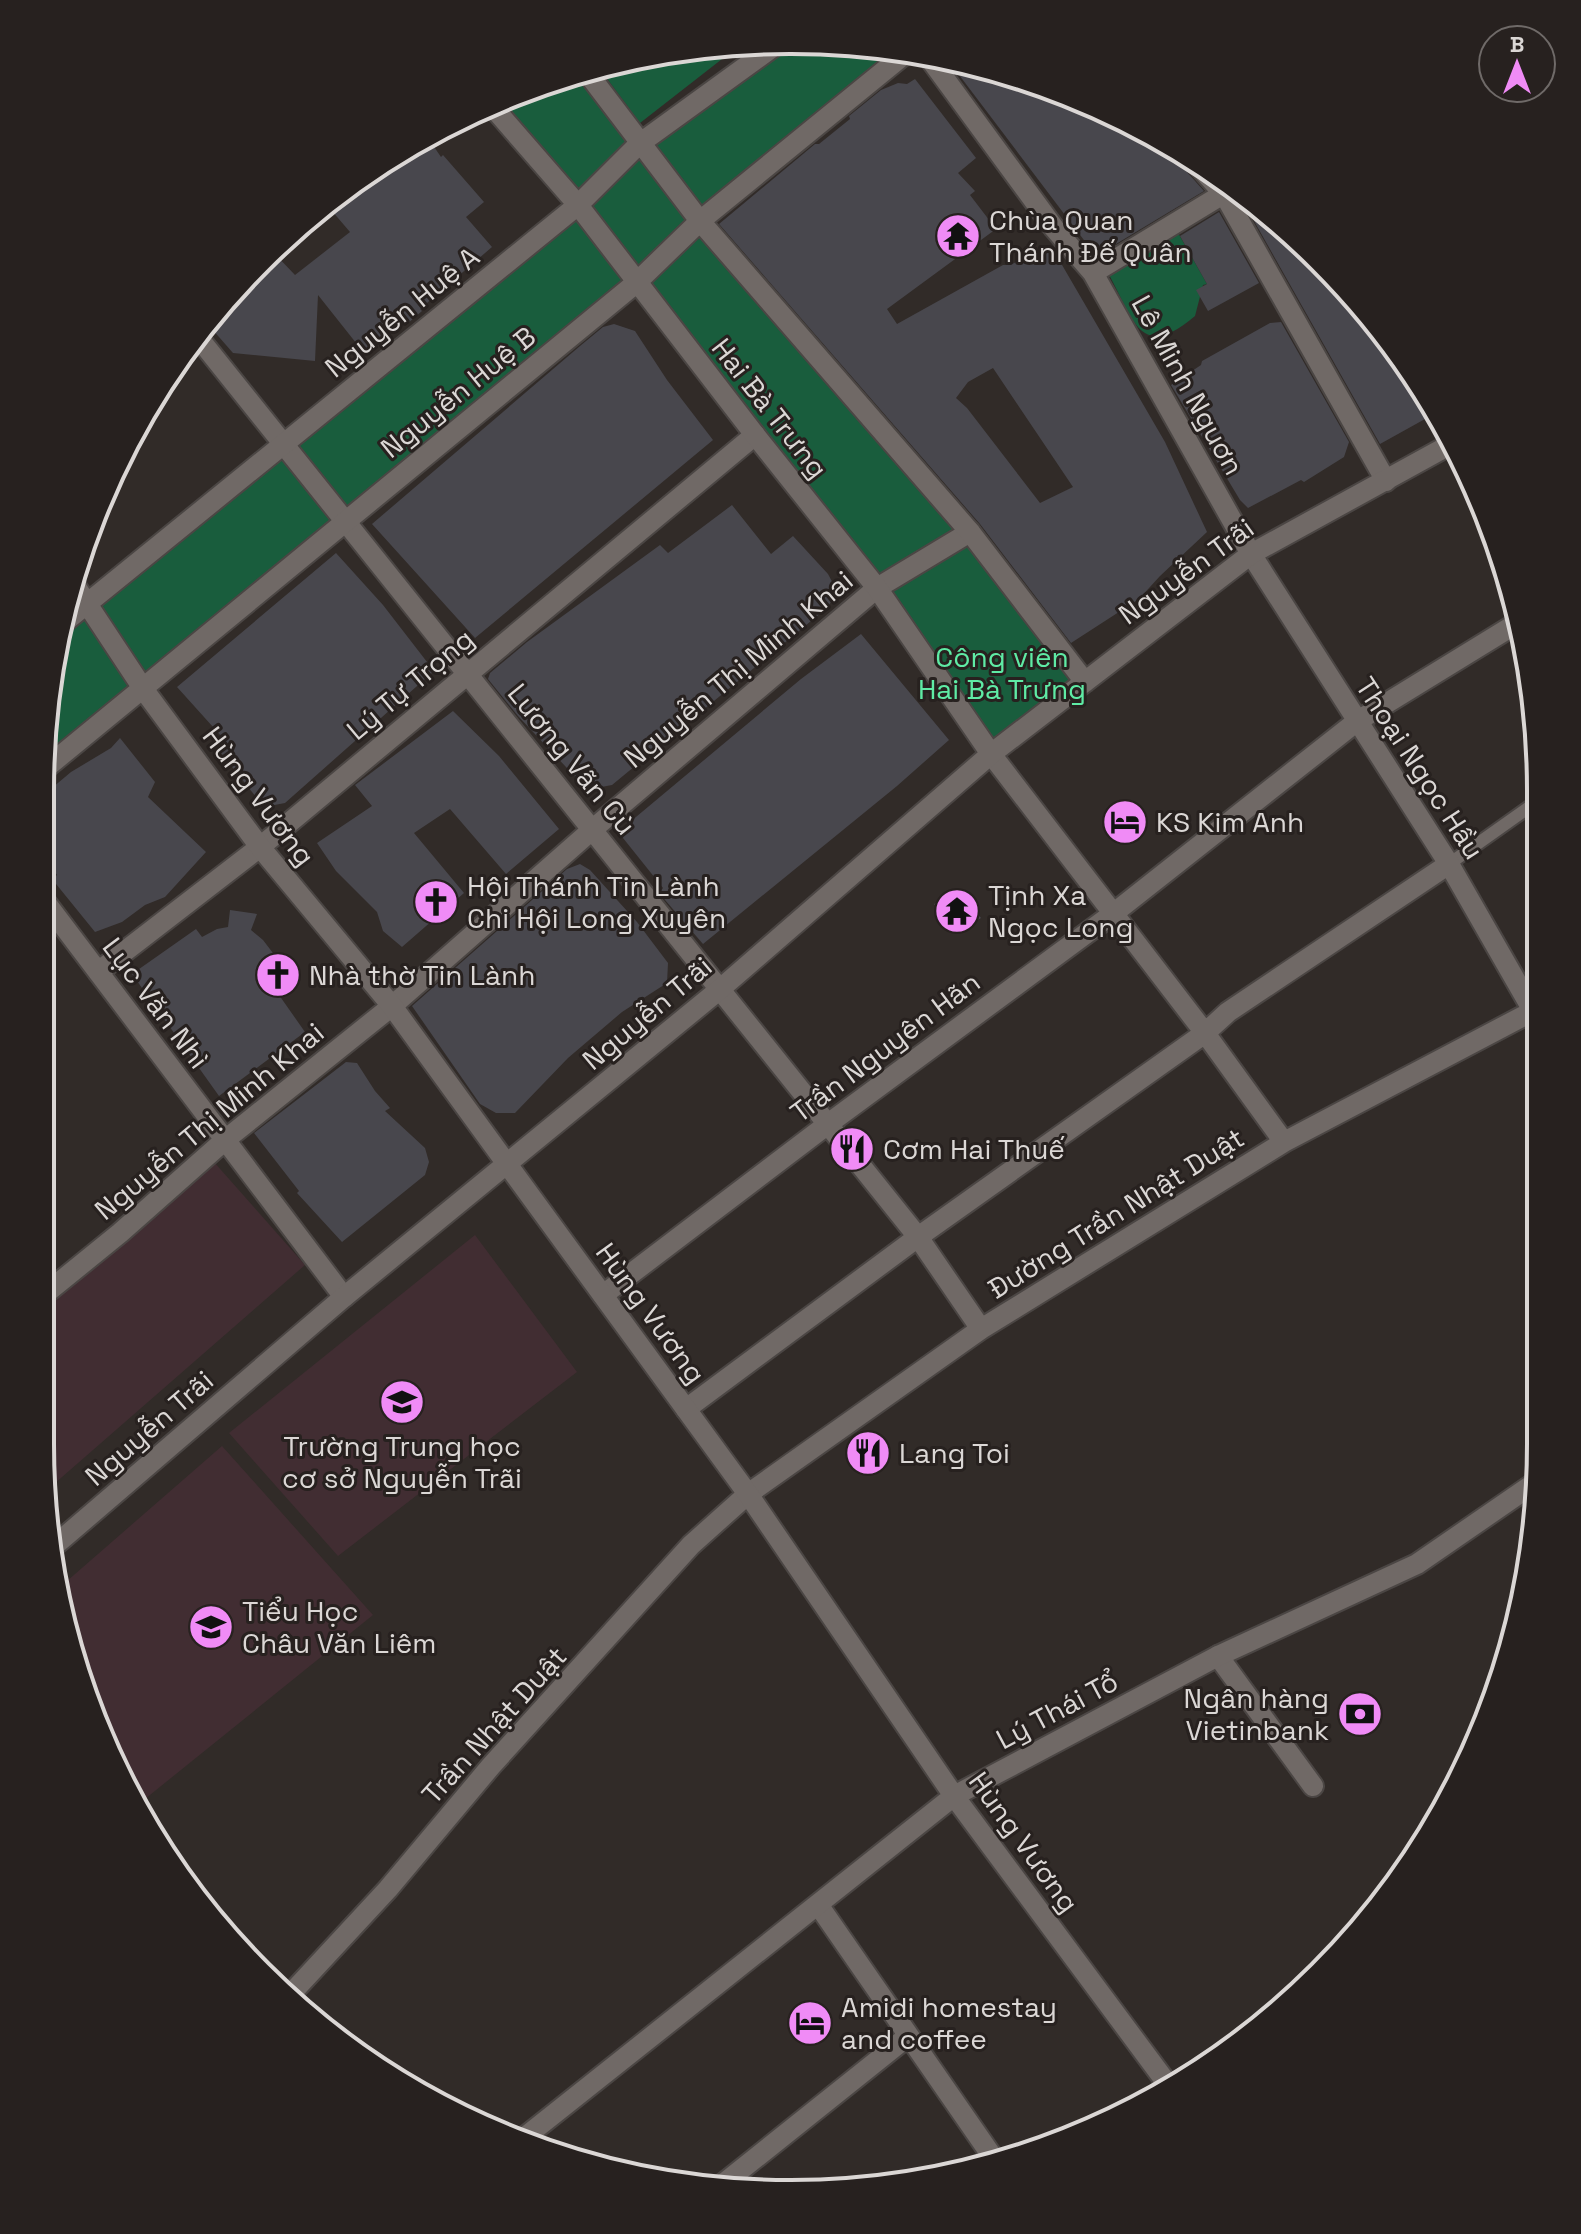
<svg xmlns="http://www.w3.org/2000/svg" width="1581" height="2234" font-family="'Space Grotesk',sans-serif">
<rect width="100%" height="100%" fill="#312b28"/>
<path fill="#412d32" d="M214,1162L305,1265L46,1491L40,1443V1307Z
M475,1235L577,1372L338,1556L229,1433Z
M222,1446L373,1615L140,1803L66,1638L59,1588Z"/>
<path fill="#195d3d" d="M840,42L906,53L701,222L1085,682L991,754L632,280L42,768L55,644L63,622L576,208L494,105L550,80L584,72L646,152L784,43Z
M740,45L640,123L599,68L693,46Z
M1177,231L1207,284L1203,285L1195,316C1139,363 1134,319 1108,273Z"/>
<path fill="#48474d" fill-rule="evenodd" d="M947,59L985,66L1123,118L1186,157L1184,166L1187,172L1204,191L1096,256Z
M915,79L976,158L958,173L975,191L970,195L996,229L887,309L897,324L1003,265H1010L1051,246L1165,442L1207,532L1160,576L1139,599L1071,643L980,524L719,224L815,144H819L850,119L849,116L881,90L898,83L907,84ZM993,368L1073,487L1040,503L967,408L956,398L968,382Z
M426,135L441,157L443,155L484,202L466,217L492,247L420,309L422,311L407,324L404,321L364,353L318,295L315,361L233,353L212,329L274,253L295,275L350,232L326,204L416,140Z
M1245,193L1355,296L1434,414L1380,444L1241,198Z
M1219,212L1259,283L1208,311L1196,290L1207,284L1180,236Z
M1281,322L1349,442L1344,457L1304,482L1301,480L1248,508L1240,500L1171,385L1201,365L1202,361L1270,323Z
M614,324L635,331L667,380L713,440L475,638L372,524L580,346L603,327Z
M732,505L771,554L793,536L828,574L837,591L828,607L612,785L596,788L582,784L518,716L488,679L490,673L527,642L660,545L668,553Z
M336,553L383,605L434,671L285,803L264,807L221,753L222,737L177,687Z
M861,634L949,740L897,786L703,944L659,893L663,888L623,838L624,827L801,679Z
M453,711L499,756L559,829L506,874L450,809L414,833L464,893L402,947L383,931L377,912L336,871L317,843L372,806L355,785Z
M120,738L155,782L148,797L206,852L165,897L145,905L122,922L95,932L52,879L57,875L40,850V798L71,772L111,748Z
M580,864L590,870L637,922L668,963L667,983L622,1012L568,1058L515,1113H496L480,1104L412,1006L567,869Z
M961,893L981,918L957,933L934,904Z
M230,910L257,914L251,930L263,940L276,957L268,994L279,995L305,1032L219,1096L132,974L196,929L202,937L217,929L228,927Z
M346,1062L357,1063L375,1091L390,1108L385,1111L425,1148L429,1162L425,1175L342,1242L297,1193L299,1191L254,1133Z"/>
<g fill="none" stroke-linecap="round" stroke-linejoin="round">
<g stroke="#4b4644" stroke-width="16">
<path id="lane" d="M1449,864L1535,803"/>
</g>
<g stroke="#4b4644" stroke-width="24">
<path id="street" d="M928,56L1054,228L1093,273L1251,554L1449,864L1536,1016
M1197,164L1224,194L1386,481
M1093,273L1233,188
M201,341L918,1237L981,1329
M991,754L1205,1033L1284,1142
M40,895L344,1297
M98,972L260,847L755,435
M603,1295L828,1124L1114,913L1356,722L1514,625
M40,1298L120,1233L225,1140L392,1006L593,829L877,588L970,532
M686,1409L918,1237L1205,1033L1228,1012L1449,864
M1218,1656L1313,1786
M819,1906L994,2159
M287,1998L388,1889L491,1766L691,1545L748,1494L981,1329L1284,1142L1533,1011
M718,2188L907,2037"/>
</g>
<g stroke="#4b4644" stroke-width="24">
<path id="secondary" d="M586,71L700,221L970,532L1085,682
M492,106L578,205L755,435L877,588L991,754
M76,587L144,690L260,847L392,1006L507,1164L748,1494L954,1796L1166,2082
M62,624L578,205L639,144L777,44
M42,771L636,283L700,221L906,53
M54,1546L344,1297L719,990L991,754L1251,554L1453,443
M525,2137L954,1796L1218,1656L1417,1564L1539,1480"/>
</g>
<use href="#lane" stroke="#706966" stroke-width="12"/>
<use href="#street" stroke="#706966" stroke-width="20"/>
<use href="#secondary" stroke="#706966" stroke-width="20"/>
</g>
<defs>
<g id="temple-disc" transform="scale(2.3)"><circle r="9.5" fill="#f08bf6" stroke="#27211f"/><path d="M0-6L5-2H3V0L6.5 2.5H4V6H1.5V3h-3V6H-4V2.5H-6.5L-3 0V-2H-5Z" fill="#111"/></g>
<g id="hotel-disc" transform="scale(2.3)"><circle r="9.5" fill="#f08bf6" stroke="#27211f"/><path d="M-6-4.5h1.5V1H6V5H4.5V3h-9V5H-6ZM-4 0a1.8 1.8 0 1 1 3.6 0ZM.5 0V-2.5h3Q6-2.5 6 0Z" fill="#111"/></g>
<g id="church-disc" transform="scale(2.3)"><circle r="9.5" fill="#f08bf6" stroke="#27211f"/><path d="M-1.2-6h2.4v3.5h3.3v2.4h-3.3V6h-2.4V-.1h-3.3v-2.4h3.3Z" fill="#111"/></g>
<g id="restaurant-disc" transform="scale(2.3)"><circle r="9.5" fill="#f08bf6" stroke="#27211f"/><path d="M-5-6h1v4h1v-4h1v4h1v-4h1v5L-1.5 .5V6h-2V.5L-5-1ZM5-6V6H3V1.5H1.5Q1.5-4 5-6Z" fill="#111"/></g>
<g id="school-disc" transform="scale(2.3)"><circle r="9.5" fill="#f08bf6" stroke="#27211f"/><path d="M0-5L7-2L0 1L-7-2ZM-4 1L0 2.5L4 1V4Q0 6-4 4Z" fill="#111"/></g>
<g id="bank-disc" transform="scale(2.3)"><circle r="9.5" fill="#f08bf6" stroke="#27211f"/><path d="M-6-4H6V4H-6ZM0-2.3a2.3 2.3 0 1 0 0 4.6a2.3 2.3 0 1 0 0-4.6Z" fill="#111"/></g>
</defs>
<g fill-rule="evenodd">
<use href="#temple-disc" x="958" y="236"/>
<use href="#hotel-disc" x="1125" y="822"/>
<use href="#church-disc" x="436" y="902"/>
<use href="#temple-disc" x="957" y="911"/>
<use href="#church-disc" x="278" y="975"/>
<use href="#restaurant-disc" x="852" y="1149"/>
<use href="#school-disc" x="402" y="1402"/>
<use href="#restaurant-disc" x="868" y="1453"/>
<use href="#school-disc" x="211" y="1627"/>
<use href="#bank-disc" x="1360" y="1714"/>
<use href="#hotel-disc" x="810" y="2023"/>
</g>
<g text-anchor="middle" stroke-width="6" stroke-linejoin="round" paint-order="stroke">
<g font-size="28" fill="#dbd7d5" stroke="#27211f" text-anchor="start">
<text x="989" y="230">Chùa Quan<tspan x="989" dy="32">Thánh Đế Quân</tspan></text>
<text x="1156" y="832">KS Kim Anh</text>
<text x="467" y="896">Hội Thánh Tin Lành<tspan x="467" dy="32">Chi Hội Long Xuyên</tspan></text>
<text x="988" y="905">Tịnh Xa<tspan x="988" dy="32">Ngọc Long</tspan></text>
<text x="309" y="985">Nhà thờ Tin Lành</text>
<text x="883" y="1159">Cơm Hai Thuế</text>
<text x="402" y="1456" text-anchor="middle">Trường Trung học<tspan x="402" dy="32">cơ sở Nguyễn Trãi</tspan></text>
<text x="899" y="1463">Lang Toi</text>
<text x="242" y="1621">Tiểu Học<tspan x="242" dy="32">Châu Văn Liêm</tspan></text>
<text x="1329" y="1708" text-anchor="end">Ngân hàng<tspan x="1329" dy="32">Vietinbank</tspan></text>
<text x="841" y="2017">Amidi homestay<tspan x="841" dy="32">and coffee</tspan></text>
</g>
<g font-size="28" fill="#dbd7d5" stroke="#27211f">
<text transform="translate(402 312) rotate(-39)" y="10">Nguyễn Huệ A</text>
<text transform="translate(1188 385) rotate(61)" y="10">Lê Minh Nguơn</text>
<text transform="translate(458 392) rotate(-39)" y="10">Nguyễn Huệ B</text>
<text transform="translate(770 408) rotate(52)" y="10">Hai Bà Trưng</text>
<text transform="translate(1186 571) rotate(-36)" y="10">Nguyễn Trãi</text>
<text transform="translate(738 669) rotate(-40)" y="10">Nguyễn Thị Minh Khai</text>
<text transform="translate(410 684) rotate(-40)" y="10">Lý Tự Trọng</text>
<text transform="translate(572 759) rotate(51)" y="10">Lương Vãn Cù</text>
<text transform="translate(1420 768) rotate(57)" y="10">Thoại Ngọc Hầu</text>
<text transform="translate(259 796) rotate(53)" y="10">Hùng Vương</text>
<text transform="translate(156 1003) rotate(53)" y="10">Lục Văn Nhì</text>
<text transform="translate(647 1013) rotate(-40)" y="10">Nguyễn Trãi</text>
<text transform="translate(885 1047) rotate(-37)" y="10">Trần Nguyên Hãn</text>
<text transform="translate(209 1121) rotate(-40)" y="10">Nguyễn Thị Minh Khai</text>
<text transform="translate(1116 1213) rotate(-32)" y="10">Đường Trần Nhật Duật</text>
<text transform="translate(651 1313) rotate(54)" y="10">Hùng Vương</text>
<text transform="translate(149 1428) rotate(-41)" y="10">Nguyễn Trãi</text>
<text transform="translate(1057 1710) rotate(-28)" y="10">Lý Thái Tổ</text>
<text transform="translate(494 1725) rotate(-48)" y="10">Trần Nhật Duật</text>
<text transform="translate(1024 1842) rotate(54)" y="10">Hùng Vương</text>
</g>
<g font-size="28" fill="#5feba5" stroke="#27211f">
<text x="1002" y="667">Công viên<tspan x="1002" dy="32">Hai Bà Trưng</tspan></text>
</g>
</g>
<path d="M0 0H1581V2234H0ZM790 54H791A736 736 0 0 1 1527 790V1444A736 736 0 0 1 791 2180H790A736 736 0 0 1 54 1444V790A736 736 0 0 1 790 54Z" fill="#27211f" fill-rule="evenodd"/>
<path fill="none" stroke="#dbd7d5" stroke-width="4" d="M790 54H791A736 736 0 0 1 1527 790V1444A736 736 0 0 1 791 2180H790A736 736 0 0 1 54 1444V790A736 736 0 0 1 790 54Z"/>
<g transform="translate(1517 64)"><circle r="38" fill="#27211f" stroke="#6f6a68" stroke-width="2"/>
<path d="M0-6L14 30L0 20L-14 30Z" fill="#f08bf6"/>
<text y="-12" font-size="22" font-weight="bold" text-anchor="middle" fill="#dbd7d5">B</text>
</g>
</svg>
